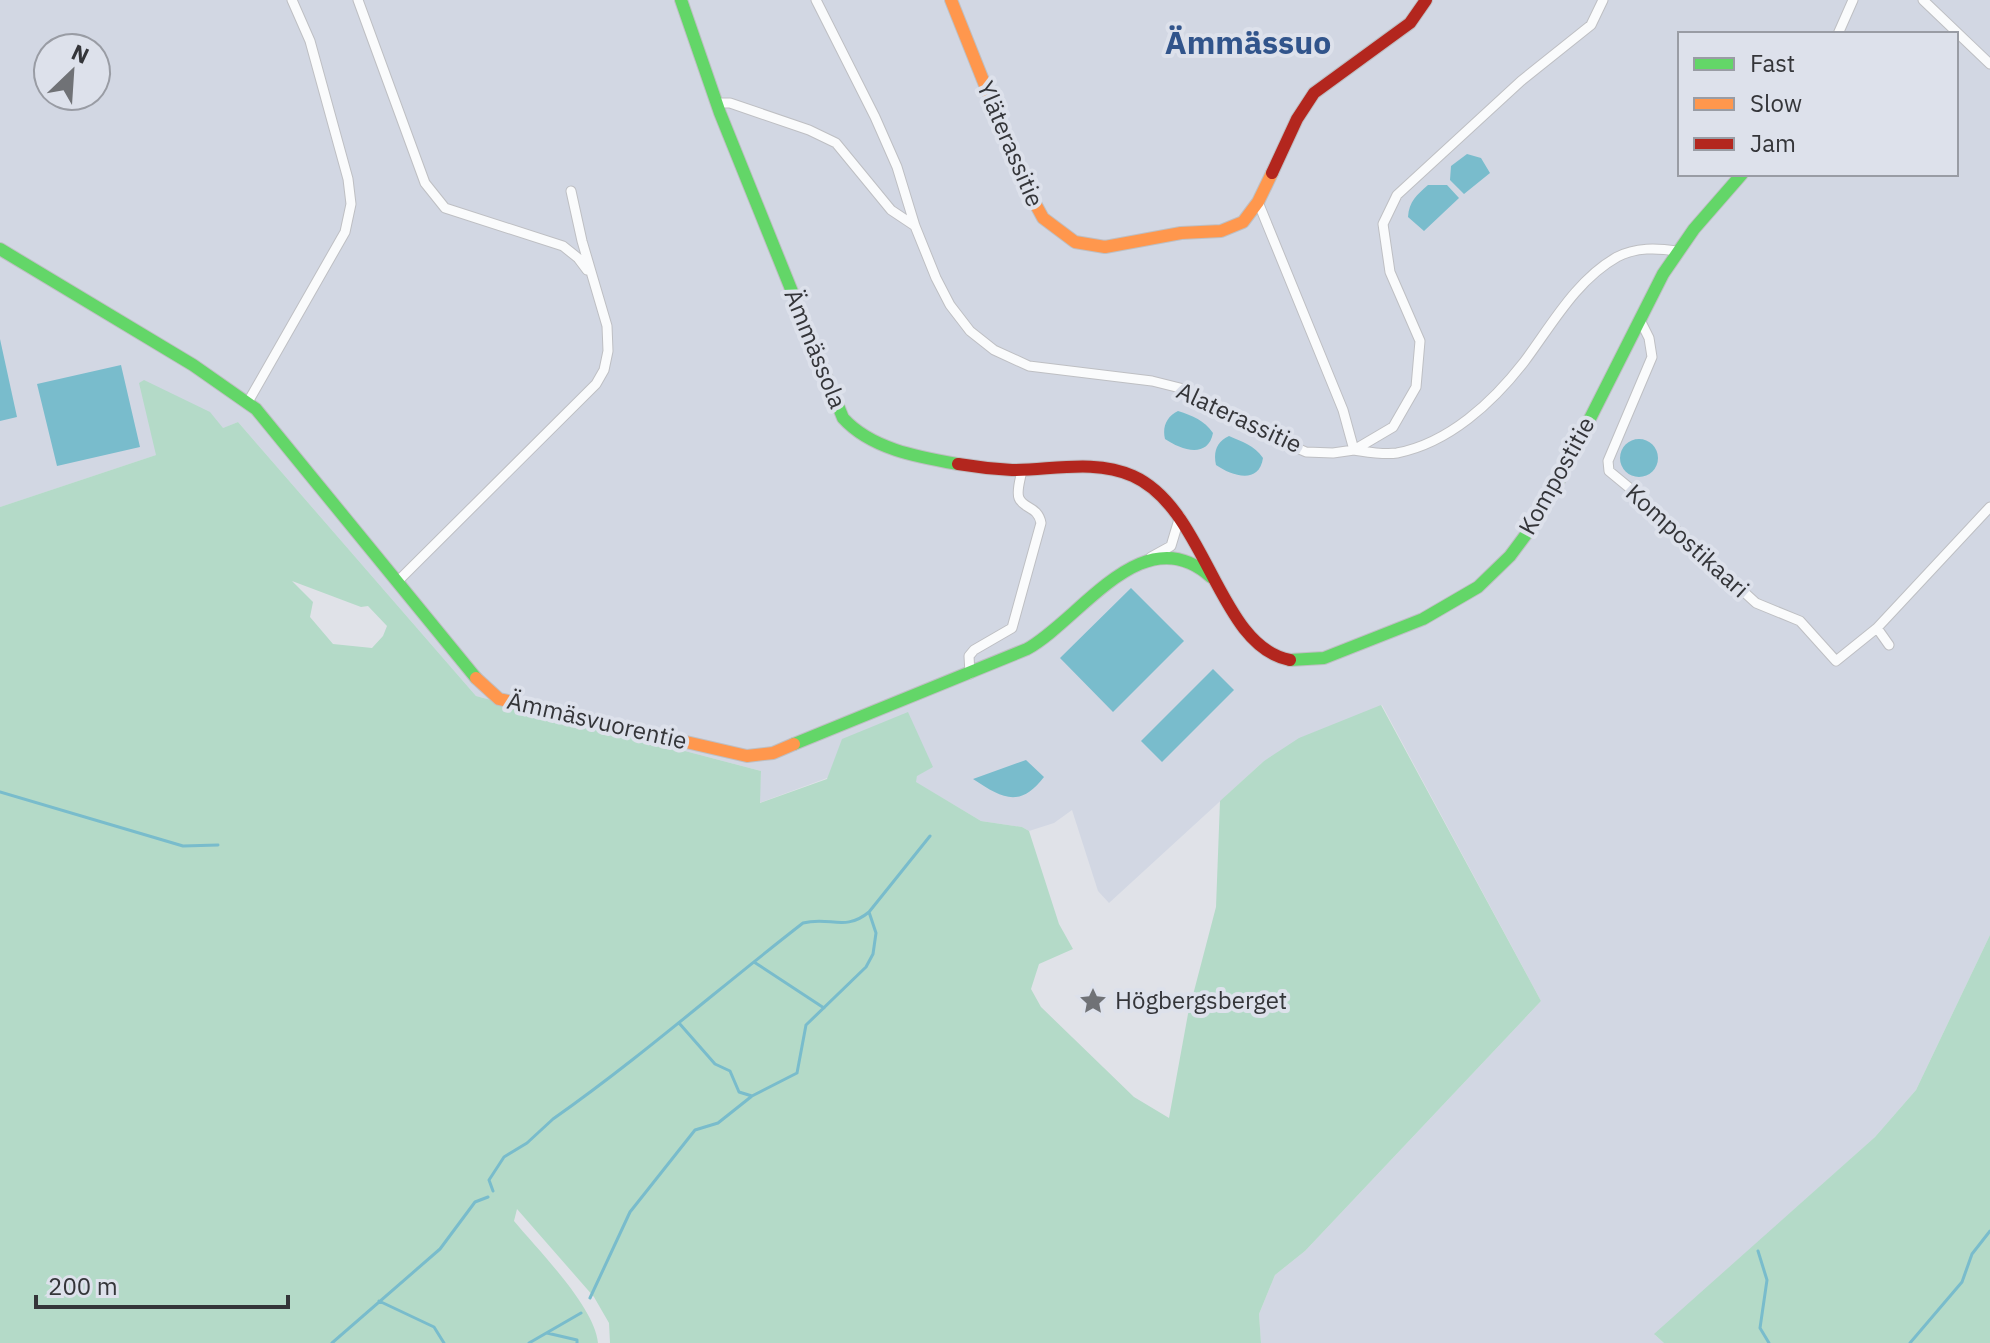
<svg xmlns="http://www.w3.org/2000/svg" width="1990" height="1343" font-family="'IBM Plex Sans',sans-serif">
<rect width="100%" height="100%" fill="#e0e2e8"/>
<path fill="#d2d7e3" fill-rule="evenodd" d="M0,0H1990V935L1916,1090L1875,1137L1655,1335L1664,1343H1261L1259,1314L1275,1275L1305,1251L1541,1001L1382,705L1264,761L1109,903L1098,891L1072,810L1054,823L1029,831L1022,827L981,821L915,782L917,776L827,778L759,803L761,771L476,696L238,422L171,450L0,507ZM1680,34H1956V174H1680ZM48,48H96V96H48Z"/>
<path fill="#b4dac8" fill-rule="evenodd" d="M144,380L210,412L223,428L238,422L476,696L761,771L760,803L827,779L842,739L908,712L933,767L917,776L916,782L981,821L1022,827L1029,831L1059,924L1073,949L1039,964L1031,989L1041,1007L1134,1097L1169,1118L1188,1014L1216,907L1220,801L1264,761L1299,738L1381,705L1541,1001L1305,1251L1275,1275L1259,1314L1261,1343H610L609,1323L594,1297L517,1209L514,1221C538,1250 595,1307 598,1343H0V507L156,455L139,383ZM292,581L361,607L368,606L387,626L383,636L372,648L333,644L310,617L313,602Z
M1990,935V1343H1664L1654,1334L1875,1137L1916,1090Z"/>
<path fill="#79bccc" d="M1467,154L1481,158L1490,173L1464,194L1450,180L1451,166Z
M1428,185H1447L1459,198L1424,231L1408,217C1409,201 1417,195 1428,185Z
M0,339L17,417L0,421Z
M121,365L140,447L57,466L37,384Z
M1178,411C1193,416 1204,420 1213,433C1208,459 1181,450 1165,439C1162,427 1167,416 1178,411Z
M1229,436C1243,442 1254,445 1263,458C1259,485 1232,476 1216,465C1213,452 1217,441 1229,436Z
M1620 458a19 19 0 1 1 38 0a19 19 0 1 1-38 0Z
M1131,588L1184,641L1113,712L1060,658Z
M1213,669L1234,690L1162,762L1141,741Z
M1026,760L1044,777C1020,808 1003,799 973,779Z"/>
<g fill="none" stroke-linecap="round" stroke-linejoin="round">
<path stroke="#79bccc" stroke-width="3" d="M0,792L183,846L218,845
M754,962L824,1008
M679,1023L715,1064L730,1071L739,1092L752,1096
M493,1191L489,1180L504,1157L527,1143L553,1119C640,1058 719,988 803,923C830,916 845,932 869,912L930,836
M1758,1251L1767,1280L1760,1328L1769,1343
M590,1298L630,1212L695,1130L718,1123L752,1096L797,1073L806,1025L866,967L873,954L876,933L869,912
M379,1301L434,1327L444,1343
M547,1333L577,1340V1343
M332,1343L440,1249L475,1202L488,1197
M529,1343L581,1313
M1910,1343L1962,1282L1972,1254L1990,1231"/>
<g stroke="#bebfc3" stroke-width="11">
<path id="street" d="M358,0L425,183L445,208L563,246L578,258L587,270
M816,0L875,117L897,167L915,226L936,278L950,305L970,331L994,350L1029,366L1152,381L1180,388L1251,428L1306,452L1333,453L1354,450L1393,427L1416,387L1420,341L1390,272L1383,224L1397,195L1521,81L1591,25L1603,0
M1923,0L1990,64
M1838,34L1853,0
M717,103H730L809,130L836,143L891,210L915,226
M1258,202L1343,410L1354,450C1368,452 1383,455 1397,453C1449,443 1493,402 1524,362C1551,326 1576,280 1617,257C1636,247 1657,248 1677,251
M1640,320L1649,338L1652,357L1608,461L1609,471L1638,495L1756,603L1800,621L1836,661L1877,628L1990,507
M248,402L345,232L351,204L348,179L310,41L292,0
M1151,557L1171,546L1180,516
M397,582L596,384L604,370L608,351L607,326L582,241L571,191
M1877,628L1889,645
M970,674L969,656L974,650L1012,628L1041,523C1038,506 1023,509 1019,498C1016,491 1021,477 1022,470"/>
</g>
<g stroke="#bebfc3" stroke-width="14">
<path id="fast" d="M681,0L720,113L843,418C871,449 918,457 958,464
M0,249L193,365L256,409L476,678
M1290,660L1324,658L1423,619L1478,587L1510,556L1536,521L1558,482L1663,274L1694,229L1742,174
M794,744L1027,649C1081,619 1143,516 1211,577"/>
</g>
<g stroke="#bebfc3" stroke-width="14">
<path id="slow" d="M951,0L1024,183L1043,218L1075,242L1105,247L1181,233L1221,231L1243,222L1258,202L1272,173
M476,678L499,699L747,756L773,753L794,744"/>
</g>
<g stroke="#bebfc3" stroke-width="14">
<path id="jam" d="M1272,173L1297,119L1314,93L1410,23L1426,0
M958,464C976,467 994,469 1012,470C1052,470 1095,459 1133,476C1207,509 1218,647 1290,660"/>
</g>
<use href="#street" stroke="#fafbfc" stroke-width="9"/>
<use href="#fast" stroke="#63d668" stroke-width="12"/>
<use href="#slow" stroke="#ff974d" stroke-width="12"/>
<use href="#jam" stroke="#b3261e" stroke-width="12"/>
</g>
<defs>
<g id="sight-bare" transform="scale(2.16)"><path d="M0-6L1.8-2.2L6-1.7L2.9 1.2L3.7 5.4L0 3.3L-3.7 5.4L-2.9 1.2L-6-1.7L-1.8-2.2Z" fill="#707276" stroke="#dde1eb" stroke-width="2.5" paint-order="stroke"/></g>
</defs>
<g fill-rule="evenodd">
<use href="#sight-bare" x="1093" y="1001"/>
</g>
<g text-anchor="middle" stroke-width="8" stroke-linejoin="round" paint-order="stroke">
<g font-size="24" fill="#343539" stroke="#dde1eb">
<text transform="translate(1010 144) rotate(67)" y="8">Yläterassitie</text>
<text transform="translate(815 349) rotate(68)" y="8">Ämmässola</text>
<text transform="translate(1239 418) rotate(25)" y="8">Alaterassitie</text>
<text transform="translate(1557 476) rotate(-61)" y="8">Kompostitie</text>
<text transform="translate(1687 541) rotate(42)" y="8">Kompostikaari</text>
<text transform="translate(597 721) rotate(13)" y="8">Ämmäsvuorentie</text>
</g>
<g font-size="24" fill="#343539" stroke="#dde1eb" text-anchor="start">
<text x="1115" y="1009">Högbergsberget</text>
</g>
<g font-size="32" font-weight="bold" fill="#31548b" stroke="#dde1eb">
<text x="1248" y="54">Ämmässuo</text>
</g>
</g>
<rect x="1678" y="32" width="280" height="144" fill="#dde1eb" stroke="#999ca4" stroke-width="2"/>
<rect x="1694" y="58" width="40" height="12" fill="#63d668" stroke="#999ca4" stroke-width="2"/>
<text x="1750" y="72" font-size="24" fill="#343539">Fast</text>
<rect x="1694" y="98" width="40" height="12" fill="#ff974d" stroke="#999ca4" stroke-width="2"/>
<text x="1750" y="112" font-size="24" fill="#343539">Slow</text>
<rect x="1694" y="138" width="40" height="12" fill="#b3261e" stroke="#999ca4" stroke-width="2"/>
<text x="1750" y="152" font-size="24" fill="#343539">Jam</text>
<g transform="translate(72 72) rotate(25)"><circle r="38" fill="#dde1eb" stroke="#999ca4" stroke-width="2"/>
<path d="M0-6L14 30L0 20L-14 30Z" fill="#707276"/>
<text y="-12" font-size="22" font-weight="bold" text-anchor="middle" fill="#343539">N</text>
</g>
<path d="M36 1295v12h252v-12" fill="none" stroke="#343539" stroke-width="4"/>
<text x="48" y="1295" font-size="24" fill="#343539" stroke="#dde1eb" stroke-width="6" paint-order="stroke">200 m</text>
</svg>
